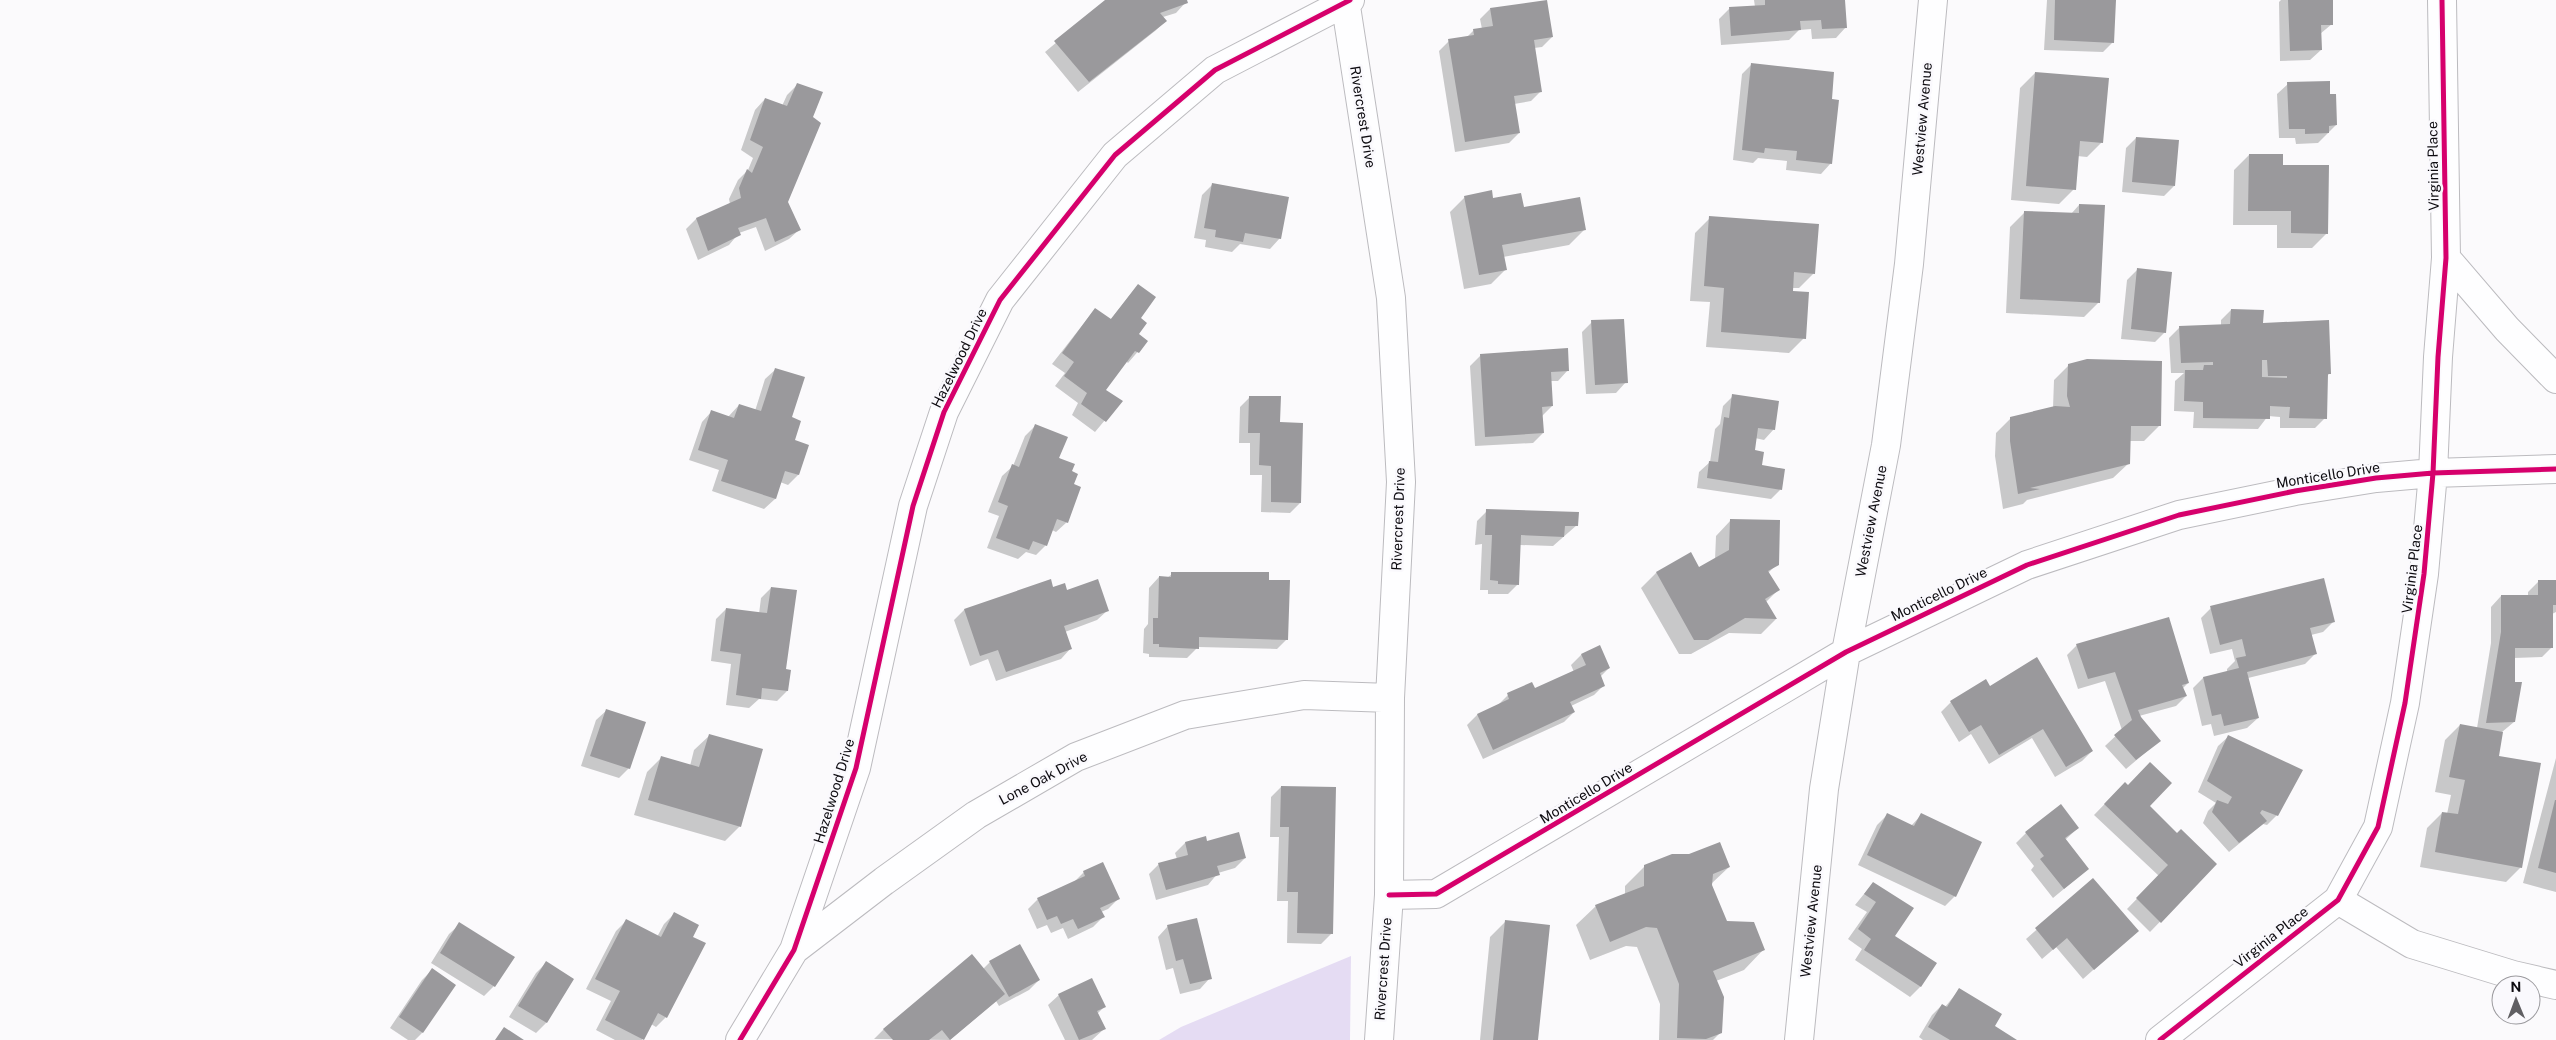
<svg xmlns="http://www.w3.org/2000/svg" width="2556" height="1040" font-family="'Public Sans',sans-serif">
<rect width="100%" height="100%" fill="#fbfafc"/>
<path fill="#e5dcf3" d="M1351,956L1350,1040H1159L1181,1027Z"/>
<path fill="#0003" d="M1107,0H1185L1186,2L1176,13L1163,17L1166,21L1155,31L1078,92L1045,52Z
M1754,0H1844L1846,27L1836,38L1812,39L1811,29L1799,30L1789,40L1721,45L1719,19L1729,9L1755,7Z
M2047,0H2114L2113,42L2103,52L2044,50Z
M2281,0H2332V24L2320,34L2321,50L2310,60L2280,61L2279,2Z
M1490,9L1552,37L1542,47L1534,48L1541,91L1531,101L1514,104L1519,133L1509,143L1455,152L1439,51L1449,41L1466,38L1474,30L1482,29L1480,19Z
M1752,64L1830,100L1831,163L1821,174L1786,170L1787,161L1758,158L1753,163L1733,160L1742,74Z
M2035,73L2102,142L2087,157L2077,156L2074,189L2059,204L2011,200L2020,88Z
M2288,84L2329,95L2336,125L2318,143L2296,144L2295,138H2279L2277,94Z
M797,85L786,202L800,229L789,239L765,251L756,227L739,233L729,245L698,260L686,229L696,219L730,204L729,199L738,180L748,170L753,158L741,150L755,110L765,99L782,106L787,95Z
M2136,138L2174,186L2164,196L2122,192L2126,148Z
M2249,155L2282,166L2327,233L2312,248H2277V225H2233L2234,170Z
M1212,185L1280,238L1270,249L1240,244L1232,252L1205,247L1206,240L1194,238L1202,195Z
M1465,197L1492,200L1584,230L1569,245L1503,257L1506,269L1491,284L1464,289L1450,212Z
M2079,205L2099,302L2084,317L2006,313L2010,227L2025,212L2071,214Z
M1710,218L1814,273L1799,288H1792L1804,338L1789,353L1706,347L1710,302L1690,301L1695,233Z
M2137,270L2165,332L2155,342L2121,339L2127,280Z
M1138,285L1137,334L1147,341L1128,363L1126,361L1104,390L1121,401L1095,432L1072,415L1078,403L1055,386L1065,373L1052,364L1095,309L1110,320Z
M2231,310L2262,324L2330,373L2326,377L2325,418L2315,428H2280V417L2268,416L2258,429L2193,428L2194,412L2174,411L2175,381L2184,373H2171L2169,338L2179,328L2221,326V320Z
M1592,322L1626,382L1616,393L1586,394L1582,332Z
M1481,355L1568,370L1558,381H1550L1552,406L1542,416L1543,433L1533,443L1475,446L1470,366Z
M2069,365L2159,426L2144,441H2129V463L2113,478L2027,500L2023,504L2003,509L1995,456L1996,433L2011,418L2053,408L2054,380Z
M776,369L790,418L793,441L808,446L798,475L788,485L780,482L775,499L764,509L712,491L719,470L689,460L702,422L712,411L728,417L739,405L755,411L765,379Z
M1733,396L1774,429L1764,440L1755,438L1753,451L1761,466L1781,489L1771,499L1697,488L1699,472L1710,462L1715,429L1720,424L1723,406Z
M1250,397L1278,424L1300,503L1290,513L1261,512L1262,475H1250V443H1239L1240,407Z
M1035,426L1070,472L1072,485L1067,522L1056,532L1052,530L1046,545L1036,555L1026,552L1018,559L987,548L999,516L988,512L1002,476L1013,466L1025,436Z
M1487,511L1577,525L1553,546L1520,545L1518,584L1508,594H1488V590H1480L1482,544L1475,545L1477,521Z
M1731,520L1777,564L1768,573L1778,590L1766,602L1776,619L1761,634L1729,633L1691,654H1679L1641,588L1656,573L1690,554L1699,569L1715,560L1716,536Z
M1172,574L1268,581L1287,639L1277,649L1198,647L1187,658L1149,657V654L1143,653L1144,629L1148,624L1149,588L1159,577L1167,578Z
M1050,581L1053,588L1066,592L1108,610L1097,620L1065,632L1071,648L1061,659L996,681L988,659L970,666L954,620L964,610Z
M2538,582H2556V612L2552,614V647L2542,657L2514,658V722L2502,732L2498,757L2521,867L2506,882L2420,867L2427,828L2442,813L2447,814L2451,795L2435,792L2445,740L2460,725L2477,728L2491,643V607L2501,596H2528V592Z
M771,588L787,691L777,701L759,699L749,708L726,705L731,664L711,661L716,619L726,609L759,614L761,598Z
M2211,608L2333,622L2323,632L2311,635L2315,654L2305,664L2248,678L2258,718L2247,728L2214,736L2211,724L2202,726L2193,688L2203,678L2227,672V669L2235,661L2232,649L2210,654L2201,618Z
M2077,645L2188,683L2182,689L2186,696L2176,706L2139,716L2159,741L2126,769L2105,746L2122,730L2105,681L2078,689L2067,655Z
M1599,647L1609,668L1600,677L1604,685L1594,695L1571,706L1574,712L1564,722L1483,759L1467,725L1477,715L1498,705L1508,695L1535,690L1574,672L1571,665L1581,655Z
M1989,688L2092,751L2082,761L2055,777L2032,738L1989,764L1971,734L1959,742L1941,712L1951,702Z
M607,710L629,768L619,778L581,766L596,720Z
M710,735L740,826L725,841L634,815L647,772L662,757L690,766L694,750Z
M2229,736L2277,815L2267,825L2263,824L2229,852L2203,823L2208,811L2216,803L2198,792L2218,746Z
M2556,758V892L2523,883Z
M2125,783L2177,834L2216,864L2150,932L2127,909L2159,876L2094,815Z
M1281,787L1332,933L1321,944L1287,943L1288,901H1277L1279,837H1270L1271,797Z
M1922,814L1955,896L1945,906L1858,865L1877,825L1887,815L1911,826Z
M2078,828L2065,840L2088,869L2053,898L2031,870L2034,866L2016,843L2026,833Z
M1206,842L1245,858L1235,868L1218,873L1208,885L1156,900L1149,874L1159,864L1177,859L1175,853L1185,843Z
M1645,866L1729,867L1711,884L1726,922L1763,950L1744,970L1716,981L1721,1032L1713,1040H1659L1660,1004L1637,947L1626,946L1590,960L1576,925L1596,906L1625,894V886Z
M1084,872L1118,899L1108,909L1101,912L1103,917L1093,927L1068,939L1063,928L1051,933L1047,925L1037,929L1028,909L1038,899L1073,883Z
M2093,880L2137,931L2083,979L2056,947L2042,959L2026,939Z
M1873,883L1893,936L1935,963L1920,987L1910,997L1855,960L1862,949L1848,939L1867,912L1855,905Z
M675,913L691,937L666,1017L656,1027L651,1024L642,1040H615L596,1030L611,1001L586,989L616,931L626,921L657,937L664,924Z
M1505,922L1537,1040H1480L1490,937Z
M460,924L494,986L484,996L431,963L449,934Z
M1168,926L1210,978L1200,989L1180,994L1173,968L1166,970L1158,937Z
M990,962L1039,980L1029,990L999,1006L996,1001L950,1040L874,1039L884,1029L983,969Z
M546,963L573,979L546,1023L536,1033L509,1017L536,973Z
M432,970L455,985L422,1033L415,1040H408L390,1028L422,980Z
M1959,990L1993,1027L2015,1040H1923L1919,1037L1932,1015L1942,1005L1945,1007Z
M1059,995L1104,1007L1097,1014L1104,1029L1092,1040H1065L1048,1005Z"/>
<path fill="#9a999c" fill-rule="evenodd" d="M1105,0H1187L1188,3L1160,13L1167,21L1089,82L1054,41Z
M1547,0L1553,37L1534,40L1542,92L1514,96L1520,133L1465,142L1448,39L1474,35L1473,29L1493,26L1490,8Z
M1765,0H1845L1847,28L1822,29L1821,20L1800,21L1801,30L1731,36L1729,7L1765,5Z
M2055,0H2116L2114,43L2054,40Z
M2288,0H2333V25H2321L2322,50L2290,51Z
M1751,63L1834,72L1832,99L1839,100L1832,164L1796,160L1797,151L1765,148L1764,153L1742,150Z
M2035,72L2109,78L2103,143L2080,141L2076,190L2026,186Z
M2330,81V94H2336L2337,125L2329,126V133L2305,134V129H2289L2287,82Z
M797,83L823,92L813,117L821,123L788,202L801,230L775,242L766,218L738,228L741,235L708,251L696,218L741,198L739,188L747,169L752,173L763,147L750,140L765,98L787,106Z
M2136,137L2179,140L2175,186L2132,182Z
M2249,154H2283V165H2329L2328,234L2291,233V211H2248Z
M1212,183L1289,197L1281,239L1245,233L1243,242L1215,237L1216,230L1204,228Z
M1492,190L1493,198L1521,193L1524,207L1580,197L1586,230L1502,245L1507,270L1479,275L1464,196Z
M2079,204L2105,205L2100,303L2020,299L2024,211L2079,213Z
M1709,216L1819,224L1815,274L1794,272L1793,291L1809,292L1806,339L1721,332L1724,288L1704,286Z
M2137,268L2172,272L2166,333L2131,329Z
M1138,284L1156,297L1141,318L1147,323L1139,334L1148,341L1139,353L1135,351L1106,390L1123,401L1106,422L1081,404L1087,393L1064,376L1074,362L1062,353L1095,308L1111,319Z
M2231,309L2264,310L2263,323L2329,320L2331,374H2328L2327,419L2289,418L2290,407L2270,406V419L2203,418V402L2184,401L2185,370H2203L2204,365H2213V362L2181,363L2179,326L2230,324ZM2262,360H2267L2268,376H2287V378L2262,377Z
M1624,319L1628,383L1595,385L1591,320Z
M1568,348L1569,371L1551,372L1553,406L1542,407L1544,433L1485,437L1480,354Z
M2087,359L2162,361L2161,426H2131L2130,464L2030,488L2040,489L2018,494L2010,441V417L2055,406L2070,407L2067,396L2068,364Z
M775,368L805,377L792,417L801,421L795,440L809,445L799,475L785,471L776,499L721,481L728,460L698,450L711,410L734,418L739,404L761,411Z
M1732,394L1779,401L1775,430L1758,428L1755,450L1764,452L1762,465L1785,469L1782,490L1707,478L1709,461L1718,462L1724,417L1729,418Z
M1249,396H1281L1280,422L1303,423L1301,503L1271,502V466L1259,465L1260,433H1248Z
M1035,424L1068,437L1059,458L1075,464L1072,471L1078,474L1074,484L1081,487L1068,523L1057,519L1047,546L1033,541L1029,550L996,538L1008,506L998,502L1012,464L1019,467Z
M1486,509L1579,512L1578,526H1565L1564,537L1521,535L1519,585L1498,584V581L1490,580L1492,535H1485Z
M1730,519L1780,520L1779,565L1768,571L1780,590L1765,599L1777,619L1745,618L1708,640H1694L1656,572L1691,552L1699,567L1729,550Z
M1171,572H1269V580H1290L1288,640L1199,637V649L1159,647V644H1153V618H1158L1159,576L1171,577Z
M2324,578L2335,622L2310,628L2317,654L2247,672L2259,718L2224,726L2221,714L2212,716L2203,677L2239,668L2236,658L2246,656L2242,639L2220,645L2210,606Z
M1051,579L1053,587L1065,583L1067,590L1098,579L1109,611L1064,626L1072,649L1006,672L998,650L980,656L964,609Z
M2538,580H2556V605H2553V648H2515V682H2522L2515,722L2486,723L2501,632V595H2538Z
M771,587L797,590L786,669L791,670L788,691L762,688L761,699L736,695L741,654L720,651L726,608L767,613Z
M2169,617L2189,683L2182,685L2187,696L2138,710L2141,717L2161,741L2136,760L2114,735L2132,720L2115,672L2088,679L2076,644Z
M1600,645L1610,668L1600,673L1605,686L1570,702L1575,712L1493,750L1477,714L1509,699L1507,693L1532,682L1535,688L1586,665L1581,654Z
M2037,657L2093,751L2066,767L2043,729L1999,755L1981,725L1969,732L1950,701L1986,679L1990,686Z
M606,709L646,722L630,769L590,756Z
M2460,724L2503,732L2499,756L2541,763L2522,868L2435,852L2442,812L2458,814L2465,780L2449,777Z
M709,734L763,749L741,827L648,800L661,756L699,767Z
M2228,735L2303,770L2278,816L2262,810L2260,813L2267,821L2239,843L2212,812L2217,800L2228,804L2232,797L2207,781Z
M2150,762L2172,783L2150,806L2177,833L2181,829L2217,864L2161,923L2136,898L2168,865L2104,804L2125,782L2128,785Z
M1281,786L1336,787L1333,934L1297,933L1298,892H1287L1289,827H1280Z
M2555,800H2556V873L2538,868Z
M2061,804L2079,828L2065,838L2089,869L2064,889L2040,859L2044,856L2025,832Z
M1887,813L1914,826L1921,813L1982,842L1956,897L1867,855Z
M1239,832L1246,858L1217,866L1220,875L1166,890L1158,863L1188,855L1185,842L1206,836L1207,841Z
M1720,842L1730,867L1713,874L1712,885L1727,921L1754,922L1765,950L1713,971L1724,997L1722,1033L1706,1039L1677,1038L1679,984L1657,928L1646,927L1610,942L1595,905L1644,886V865L1672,854H1689Z
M1103,862L1120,899L1100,908L1105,917L1078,929L1073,919L1061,924L1057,916L1047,920L1037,898L1085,876L1083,871Z
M2093,878L2139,931L2094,970L2067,938L2053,950L2035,928Z
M1873,882L1914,908L1895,936L1937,963L1921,987L1864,950L1871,939L1858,929L1876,902L1864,894Z
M674,912L699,925L693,937L706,943L667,1018L658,1013L644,1040L605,1020L620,991L595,979L626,919L661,937Z
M1197,918L1212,979L1190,984L1183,959L1176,961L1167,925Z
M1505,920L1550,925L1538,1040H1493Z
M459,922L515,957L495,987L440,953Z
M1020,944L1040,980L1009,997L989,961Z
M972,954L1005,994L950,1040L942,1030L929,1040H893L883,1029Z
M546,961L574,979L547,1023L518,1006Z
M432,968L456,985L423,1033L399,1017Z
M1092,978L1106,1007L1097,1011L1106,1029L1079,1040L1058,994Z
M1959,988L2002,1014L1995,1026L2017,1040H1950L1928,1027L1942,1004L1947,1007Z
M504,1027L524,1040H495Z"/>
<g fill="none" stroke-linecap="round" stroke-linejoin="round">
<g stroke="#bcbbbf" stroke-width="30">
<path id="street" d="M1345,0L1391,298L1401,482L1390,698L1389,895L1379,1040
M2446,258L2507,329L2556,379
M1389,895L1436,894L1846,652L2027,565L2179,515L2295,491L2376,478L2433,473L2556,469
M2338,900L2412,944L2513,975L2556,985
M794,950L884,881L976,815L1076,757L1185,715L1304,695L1390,698
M740,1040L794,950L856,768L913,506L944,412L1000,300L1115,155L1215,70L1350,0
M1799,1040L1824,789L1846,652L1886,445L1909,264L1933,0
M2160,1040L2338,900L2378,827L2405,703L2424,574L2433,473L2438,357L2446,258L2442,0"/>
</g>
<use href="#street" stroke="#fefeff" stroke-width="28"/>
<g stroke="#faf9fd" stroke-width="8">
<path id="cycleway" d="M1389,895L1436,894L1846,652L2027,565L2179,515L2295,491L2376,478L2433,473L2556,469
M740,1040L794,950L856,768L913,506L944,412L1000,300L1115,155L1215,70L1350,0
M2160,1040L2338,900L2378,827L2405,703L2424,574L2433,473L2438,357L2446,258L2442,0"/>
</g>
<use href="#cycleway" stroke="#d6006c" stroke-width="5"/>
</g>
<g text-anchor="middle" stroke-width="5" stroke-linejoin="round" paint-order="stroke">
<g font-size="14" fill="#0d0b10" stroke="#faf9fd">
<text transform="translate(1363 117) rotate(81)" y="5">Rivercrest Drive</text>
<text transform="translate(1922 119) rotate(-85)" y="5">Westview Avenue</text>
<text transform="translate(2433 166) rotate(-91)" y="5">Virginia Place</text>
<text transform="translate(959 358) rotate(-64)" y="5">Hazelwood Drive</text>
<text transform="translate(2328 475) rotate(-9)" y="5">Monticello Drive</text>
<text transform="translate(1398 519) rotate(-88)" y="5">Rivercrest Drive</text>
<text transform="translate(1871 521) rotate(-79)" y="5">Westview Avenue</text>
<text transform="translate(2412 569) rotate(-83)" y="5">Virginia Place</text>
<text transform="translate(1939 594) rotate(-26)" y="5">Monticello Drive</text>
<text transform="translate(1043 778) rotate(-28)" y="5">Lone Oak Drive</text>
<text transform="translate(834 791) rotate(-73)" y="5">Hazelwood Drive</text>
<text transform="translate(1586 793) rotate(-31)" y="5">Monticello Drive</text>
<text transform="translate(1811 921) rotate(-84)" y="5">Westview Avenue</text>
<text transform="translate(2271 937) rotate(-38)" y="5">Virginia Place</text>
<text transform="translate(1383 969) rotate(-86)" y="5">Rivercrest Drive</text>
</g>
</g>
<g transform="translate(2516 1000) rotate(359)"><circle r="24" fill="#faf9fd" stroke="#9b9a9e"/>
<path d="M0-4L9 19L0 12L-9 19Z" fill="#605f63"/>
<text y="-8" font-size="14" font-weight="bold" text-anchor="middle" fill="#0d0b10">N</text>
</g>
</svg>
